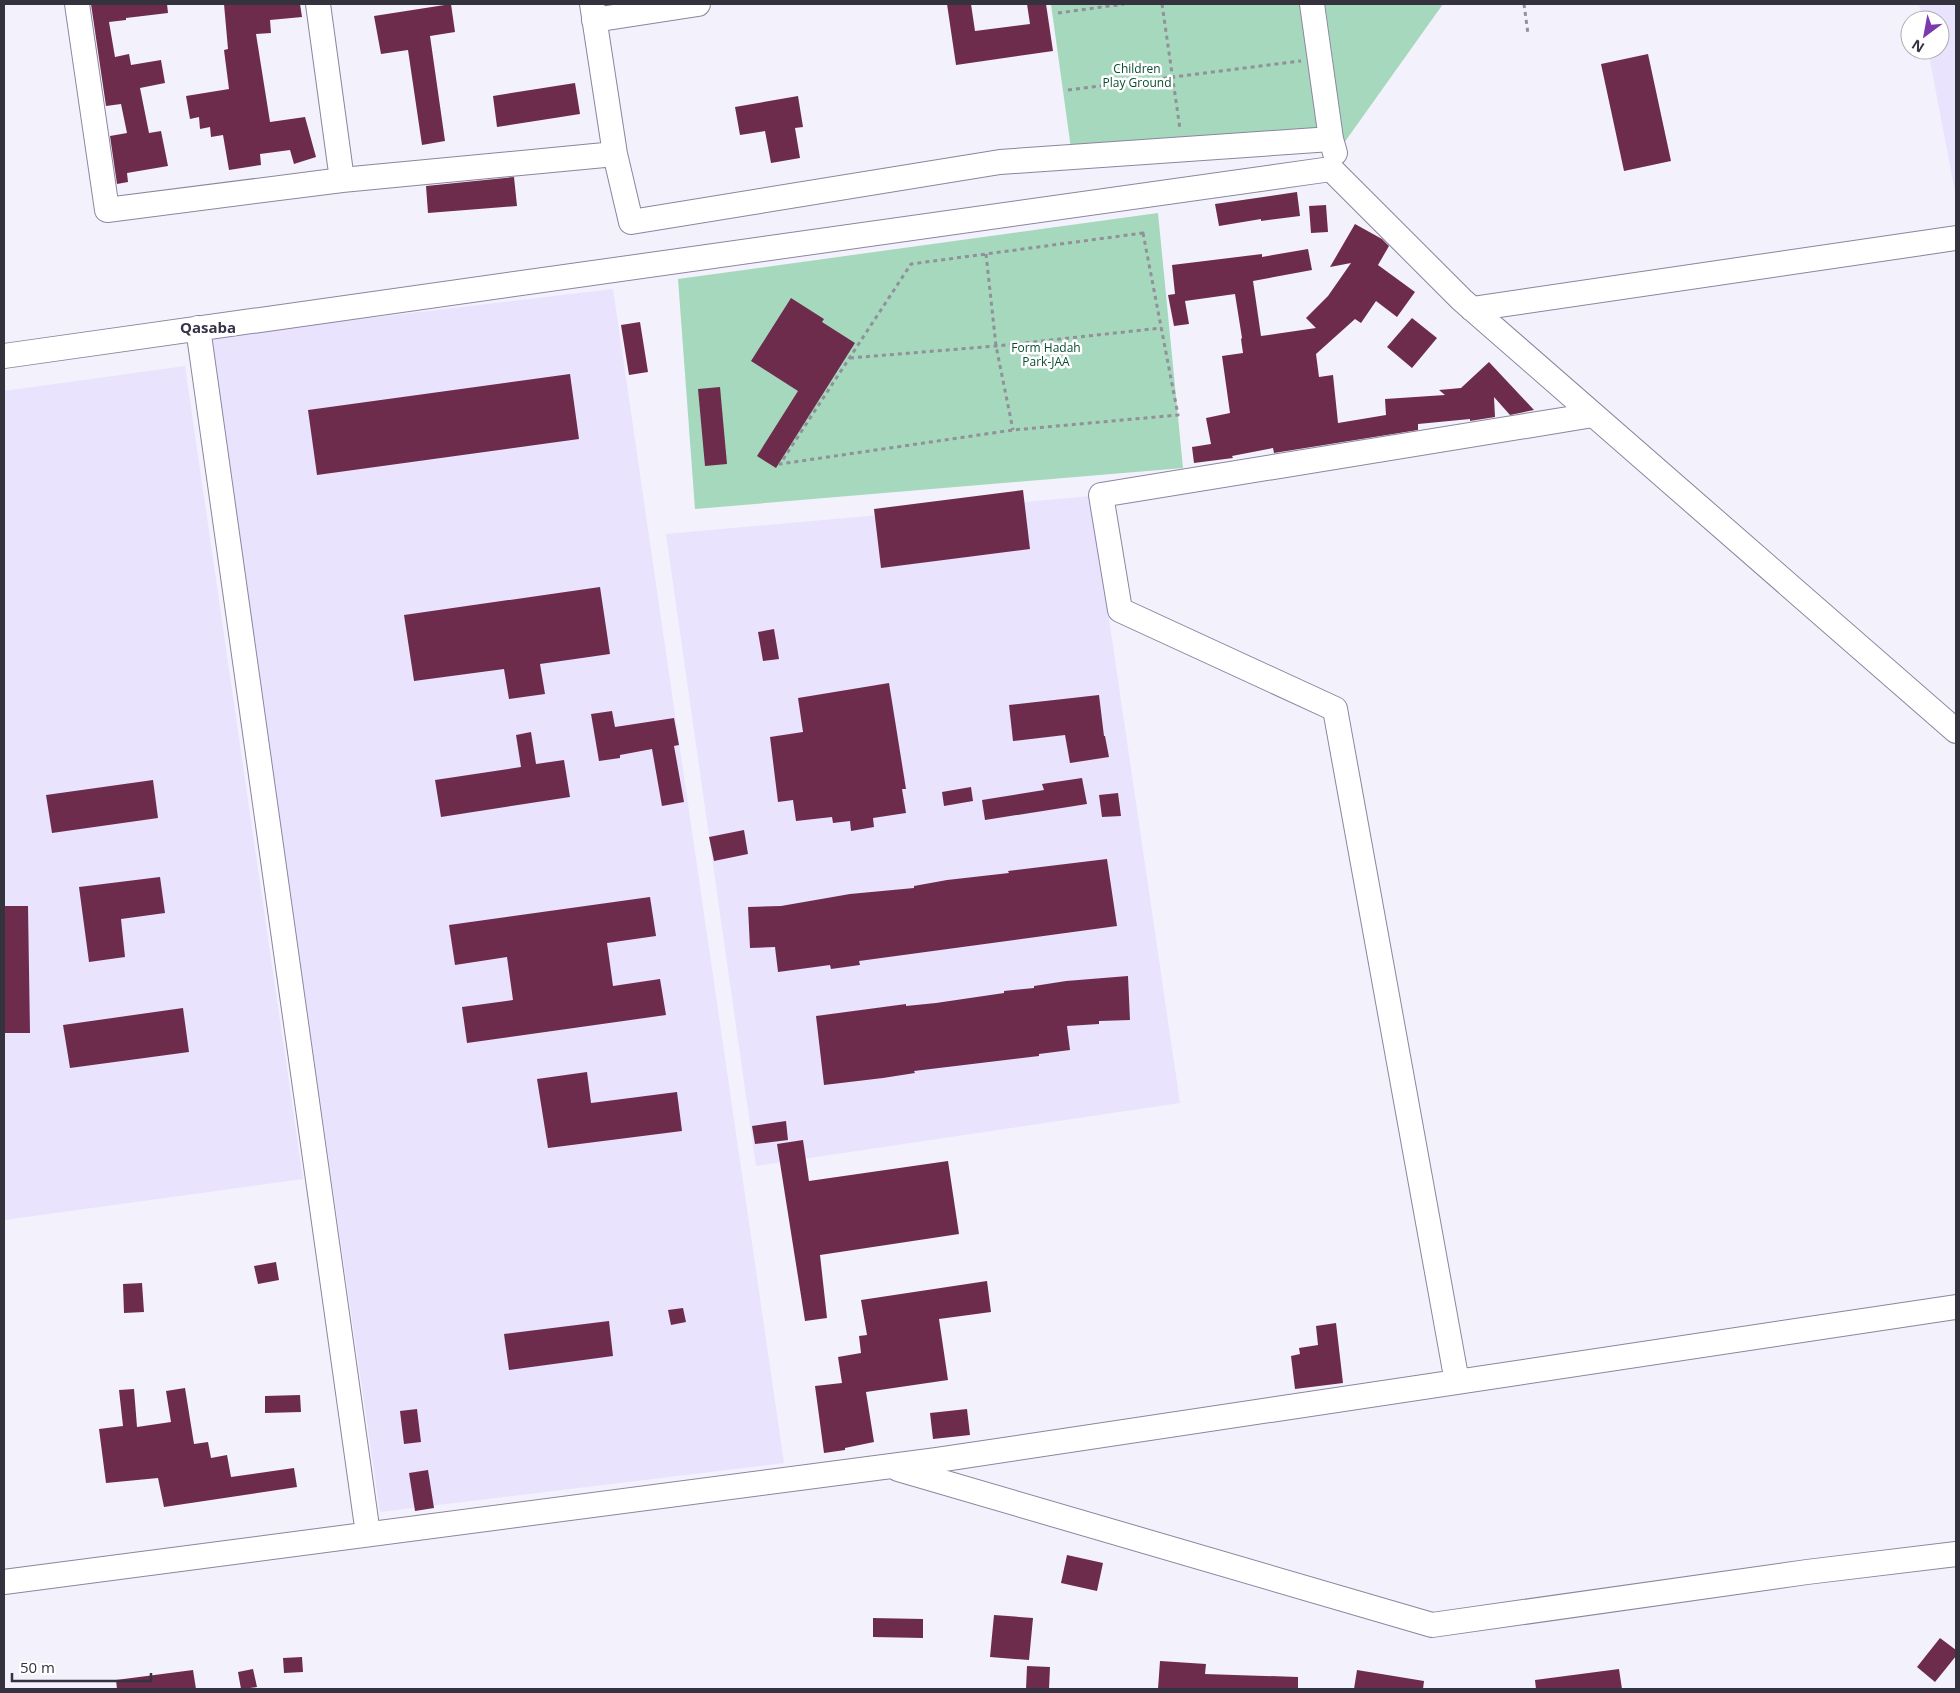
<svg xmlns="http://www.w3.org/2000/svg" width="1960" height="1693" font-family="'Open Sans',sans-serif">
<rect width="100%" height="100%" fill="#f3f1fc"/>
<path fill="#e9e3fe" d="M1919,4H1956V197L1928,50H1940V20H1922Z
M613,289L784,1463L380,1512L209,337Z
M185,366L303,1179L4,1220V391Z
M1091,496L1180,1103L756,1166L666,534Z"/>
<path fill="#a5d8bc" d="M1051,4H1308L1319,131L1072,156Z
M1325,4H1443L1344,143Z
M1158,213L1183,468L695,509L678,279Z"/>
<path fill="#6e2c4d" d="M91,4H167L168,13L126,18V20L109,22L115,57L129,54L131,65L161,60L165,83L140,88L149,133L161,131L168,166L127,173L128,182L117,184L110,136L127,133L121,104L106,106Z
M224,4H300L302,17L270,20L271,33L256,34L270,122L305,117L316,157L294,164L290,150L260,154L261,165L229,170L223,135L211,137L210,127L200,129L199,117L190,119L186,96L229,89L224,50L228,49Z
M451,4L455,32L430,36L445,141L422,145L408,50L381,54L374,16Z
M947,4H971L975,31L1030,24L1027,4H1046L1053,51L956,65Z
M1648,54L1671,161L1624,171L1601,64Z
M575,83L580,114L497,127L493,96Z
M798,96L803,127L795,128L800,158L771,163L765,131L740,135L735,107Z
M514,177L517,206L428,213L426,186Z
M1297,192L1300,216L1261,221V219L1219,226L1215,204Z
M1326,205L1328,232L1311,233L1309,206Z
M1355,224L1382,239L1389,246L1378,265L1415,292L1397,317L1376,301L1361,323L1355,319L1316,354L1319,377L1333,375L1338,423L1386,415L1385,399L1445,395L1439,390L1461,388L1489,362L1534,410L1510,415L1494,397L1495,417L1470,421V419L1418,424V430L1274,453L1273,448L1232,456L1233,458L1194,463L1192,447L1211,444L1206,418L1230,413L1222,356L1243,353L1241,339L1242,338L1235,294L1185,301L1189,324L1174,326L1168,295L1175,294L1172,265L1262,254V257L1308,249L1312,270L1253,281L1261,336L1316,328L1306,318L1328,296L1351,263L1330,267Z
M791,298L824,319L822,322L855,343L776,468L757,456L798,391L751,361Z
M1412,318L1437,338L1412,368L1387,347Z
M640,322L648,372L629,375L621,325Z
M570,374L579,439L317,475L308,410Z
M720,387L727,464L705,466L698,389Z
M1023,490L1030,549L881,568L874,509Z
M600,587L610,654L540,664L545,694L509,699L504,669L414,681L404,615Z
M774,629L779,659L763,661L758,632Z
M889,683L906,789H902L906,813L873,818L874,827L851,831L850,821L833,823L832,817L796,821L793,800L778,802L770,737L803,732L798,698Z
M1099,695L1104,736H1105L1109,757L1070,763L1065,735L1013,741L1009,705Z
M612,711L615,727L674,718L679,745L674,746L684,802L662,806L652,749L620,755V758L599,761L591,714Z
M531,732L536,764L564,760L570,797L441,817L435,780L521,767L516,735Z
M1082,778L1087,804L985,820L982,800L1044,790L1042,784Z
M153,780L158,818L52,833L46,795Z
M971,787L973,801L944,806L942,792Z
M1118,793L1121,816L1102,817L1099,795Z
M744,830L748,854L714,861L709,837Z
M1107,859L1117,926L859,961L860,965L831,969L830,965L778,972L775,947L750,948L748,907L781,906L850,894L914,888V886L947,880L1009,873L1008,871Z
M160,877L165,913L121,919L125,957L89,962L79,887Z
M650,897L656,936L607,943L613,986L660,979L666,1015L467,1043L462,1007L513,1000L507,957L455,965L449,925Z
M4,906H28L30,1033H4Z
M1128,976L1130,1020L1099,1021V1024L1067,1026L1070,1050L1039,1054V1056L914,1071L915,1073L883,1078L824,1085L816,1016L906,1004V1006L936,1003L1004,993V991L1034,988V986L1066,981Z
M183,1008L189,1052L70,1068L63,1025Z
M587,1072L591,1103L677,1092L682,1131L548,1148L537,1079Z
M786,1121L788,1140L755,1144L752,1126Z
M803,1140L809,1181L948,1161L959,1234L820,1255L827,1318L805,1321L777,1144Z
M276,1262L279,1280L258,1284L254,1266Z
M987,1281L991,1312L939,1319L948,1380L866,1392L874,1442L845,1448V1450L824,1453L815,1386L842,1383L838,1357L861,1353L859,1336L867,1335L861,1300Z
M142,1283L144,1312L124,1313L123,1284Z
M683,1308L686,1322L671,1325L668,1310Z
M609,1321L613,1356L509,1370L504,1334Z
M1336,1323L1343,1383L1295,1389L1291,1356L1300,1354L1299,1348L1318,1345L1316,1326Z
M185,1388L194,1444L208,1442L211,1458L227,1455L231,1477L294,1468L297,1487L164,1507L158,1478L106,1483L99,1429L123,1426L119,1390L134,1389L137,1427L171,1422L166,1391Z
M300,1395L301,1412L265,1413V1396Z
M417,1409L421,1442L404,1444L400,1411Z
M967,1409L970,1435L933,1439L930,1413Z
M428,1470L434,1508L415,1511L409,1473Z
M1067,1555L1103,1563L1097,1591L1061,1583Z
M994,1615L1033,1618L1029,1660L990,1657Z
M873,1618L923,1619V1638L873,1637Z
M1940,1638L1956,1650V1656L1935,1682L1917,1667Z
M302,1657L303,1672L284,1673L283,1658Z
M1160,1661L1206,1664L1205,1674L1298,1677V1689H1158Z
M1027,1666L1050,1667L1049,1689H1026Z
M253,1669L257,1687L241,1689L238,1672Z
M1619,1669L1622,1689H1536L1535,1680Z
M193,1670L196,1689H117L116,1680Z
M1357,1670L1424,1681L1423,1689H1354Z"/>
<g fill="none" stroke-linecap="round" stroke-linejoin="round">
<g stroke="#8b859e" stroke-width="26">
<path id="minor" d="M77,4L107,210L342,180L615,154L631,222L1000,162L1331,139
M318,4L342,180
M592,4L615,154
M1312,4L1331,139L1335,153
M594,20L698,4
M1472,309L1956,238
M198,328L368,1534
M4,356L1331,169L1462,300L1956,731
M1457,1382L1335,709L1120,610L1101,495L1593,415
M898,1469L1432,1625L1807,1572L1956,1554
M4,1582L937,1460L1956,1307"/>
</g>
<path stroke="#92909b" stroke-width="3" stroke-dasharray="4 4" stroke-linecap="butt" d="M1162,4L1180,129
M1524,4L1528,34
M1058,13L1124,4
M1068,90L1301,61
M1143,233L1178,415L1013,430L780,464L911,264Z
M986,254L996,346L1013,430
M850,358L996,346L1161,328"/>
<use href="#minor" stroke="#fff" stroke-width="24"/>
</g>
<g text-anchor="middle" stroke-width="5" stroke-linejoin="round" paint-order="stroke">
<g font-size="12" fill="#084c31" stroke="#fff">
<text x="1137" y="73">Children<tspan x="1137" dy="14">Play Ground</tspan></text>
<text x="1046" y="352">Form Hadah<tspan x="1046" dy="14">Park-JAA</tspan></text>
</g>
<g font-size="15" font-weight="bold" fill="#373247" stroke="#fff">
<text x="208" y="333">Qasaba</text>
</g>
</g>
<rect width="1960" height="1693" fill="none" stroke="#34323c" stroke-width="10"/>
<g transform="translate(1925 35) rotate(212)"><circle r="24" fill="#ffffff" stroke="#aeadb1"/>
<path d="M0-4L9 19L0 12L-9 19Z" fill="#7a3aae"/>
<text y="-8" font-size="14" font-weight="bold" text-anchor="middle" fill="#34323c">N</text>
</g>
<path d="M12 1673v8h139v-8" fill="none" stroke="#34323c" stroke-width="2.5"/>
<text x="20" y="1673" font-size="15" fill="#34323c" stroke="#ffffff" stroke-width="4" paint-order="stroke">50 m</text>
</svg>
